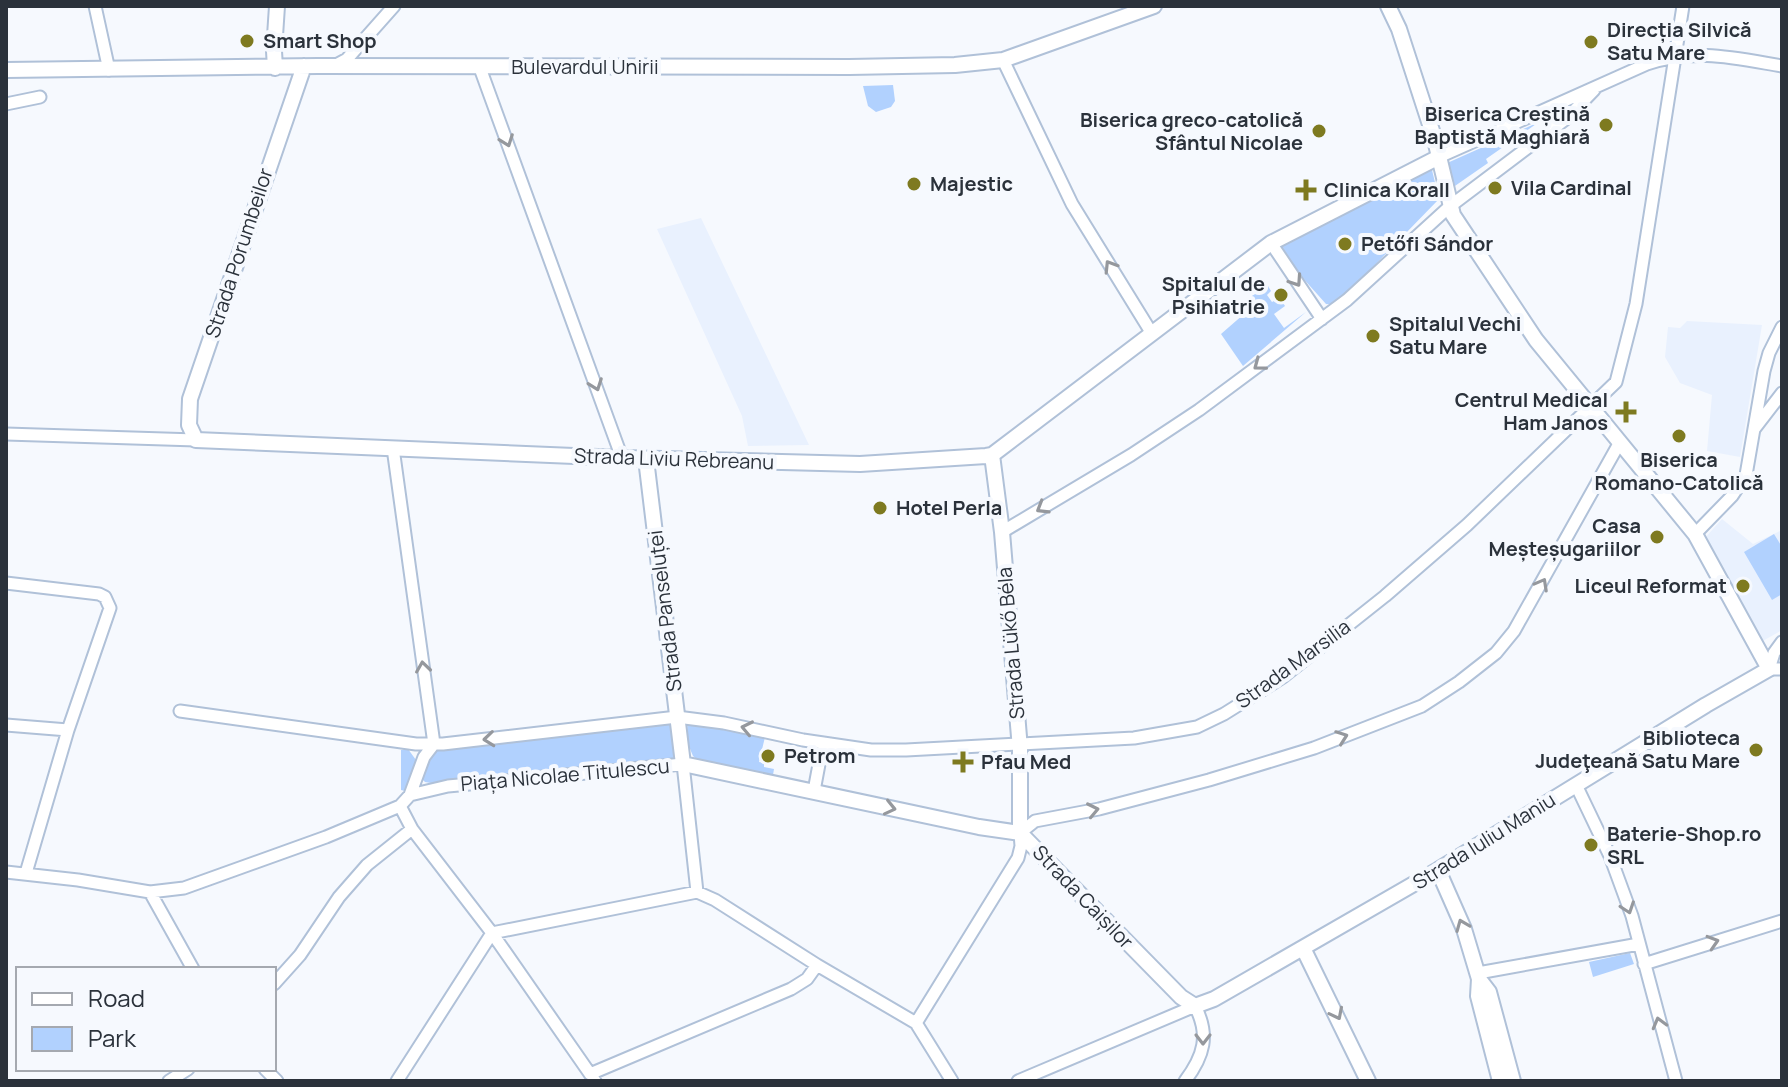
<svg xmlns="http://www.w3.org/2000/svg" width="1788" height="1087" font-family="Manrope,sans-serif">
<rect width="100%" height="100%" fill="#f6f9fe"/>
<path fill="#e9f1fe" d="M701,218L809,445L748,446L742,416L657,229Z
M1687,321L1762,325L1740,457L1707,451L1712,395L1680,383L1665,357L1668,327L1680,328Z
M1722,519L1753,544L1782,530V630L1761,642L1704,539Z"/>
<path fill="#b1d1fe" d="M893,85L895,101L891,107L876,112L868,106L863,86Z
M1539,122L1486,159L1488,163L1452,188L1445,164Z
M1432,170L1439,199L1336,305L1326,304L1301,276L1281,245Z
M1268,286L1271,291L1267,295L1272,302L1280,298L1285,306L1274,314L1284,328L1306,312L1243,366L1221,334L1252,307L1247,299Z
M1774,534L1782,547V594L1772,600L1744,552Z
M687,721L765,737L759,762L764,763V767L774,769L773,775L704,767L693,756L688,744Z
M672,723L677,759L431,783L425,782L421,778L434,751Z
M408,749L416,760L405,791L401,790V750Z
M1630,953L1634,964L1593,977L1589,962Z"/>
<g fill="none" stroke-linecap="round" stroke-linejoin="round">
<g stroke="#b0c1d8" stroke-width="15">
<path id="minor" d="M95,6L109,70
M1003,60L1072,204L1151,332
M334,66L347,59L394,6
M480,68L622,458
M6,104L40,97
M1439,157L1647,64C1695,48 1734,58 1782,66
M1271,243L1322,319
M1755,428L1782,393
M6,434L196,440
M393,448L434,744
M1002,532L1131,455L1199,410L1347,300L1449,207L1567,118L1594,90
M1695,534L1732,496L1746,475L1764,371L1769,353L1782,327
M6,583L99,594L105,597L110,608L68,730L26,873
M1782,642L1774,653L1769,669H1782
M180,711L416,744H443L677,717L724,723L803,740L871,750H906L1134,738L1197,727L1224,714L1283,677L1385,596L1467,525L1616,382L1636,304L1683,6
M6,725L68,730
M1576,785L1610,856L1632,916L1676,1081
M814,791L823,743
M410,795L448,786L683,764L697,892
M400,806L412,829L492,933L595,1081
M6,872L78,880L150,892L184,888L326,837L400,806L410,795L424,757L434,744
M150,892L193,969
M492,933L697,892L715,900L817,965L916,1023L952,1081
M1644,964L1782,921
M1478,973L1639,944
M274,984L300,955L339,897L367,865L412,829
M916,1023L1018,858L1021,846L1020,833L1035,821L1099,809L1209,780L1314,748L1422,706L1459,682L1496,653L1514,631L1620,442
M265,1069L277,1081
M590,1074L791,989L807,979L817,965
M169,1081L188,1069
M397,1081L492,933
M1018,1081L1195,1006C1210,1035 1204,1056 1185,1081"/>
</g>
<g stroke="#b0c1d8" stroke-width="18">
<path id="major" d="M304,66L190,399L189,425L196,440L622,458L860,464L986,456L992,455L1271,243L1439,157
M275,68L274,51L277,6
M6,70L318,66L849,67L955,65L1003,60L1154,6
M992,455L1002,532L1020,749V833
M646,459L683,764L979,827L1020,833L1181,997L1195,1006L1214,999L1438,870L1706,705L1769,669L1695,534L1536,340L1453,215L1435,140L1399,29L1388,6
M1438,870L1464,929L1479,979L1478,996L1500,1081
M1303,948L1368,1081
M1479,979L1489,992L1513,1081"/>
</g>
<use href="#minor" stroke="#fff" stroke-width="11"/>
<use href="#major" stroke="#fff" stroke-width="14"/>
</g>
<defs><path id="oneway-chevron" d="M-2-3.5L2.5 0L-2 3.5" fill="none" stroke-width="1.6" stroke-linecap="round" stroke-linejoin="round" transform="scale(2)"/></defs>
<g stroke="#95989d">
<use href="#oneway-chevron" transform="translate(507 141) rotate(70)"/>
<use href="#oneway-chevron" transform="translate(1110 266) rotate(-122)"/>
<use href="#oneway-chevron" transform="translate(1296 281) rotate(56)"/>
<use href="#oneway-chevron" transform="translate(1259 365) rotate(143)"/>
<use href="#oneway-chevron" transform="translate(596 385) rotate(70)"/>
<use href="#oneway-chevron" transform="translate(1042 508) rotate(149)"/>
<use href="#oneway-chevron" transform="translate(1542 584) rotate(-61)"/>
<use href="#oneway-chevron" transform="translate(423 667) rotate(-98)"/>
<use href="#oneway-chevron" transform="translate(747 728) rotate(-168)"/>
<use href="#oneway-chevron" transform="translate(1342 737) rotate(-20)"/>
<use href="#oneway-chevron" transform="translate(489 739) rotate(174)"/>
<use href="#oneway-chevron" transform="translate(890 808) rotate(13)"/>
<use href="#oneway-chevron" transform="translate(1093 810) rotate(-12)"/>
<use href="#oneway-chevron" transform="translate(1628 908) rotate(71)"/>
<use href="#oneway-chevron" transform="translate(1462 925) rotate(-112)"/>
<use href="#oneway-chevron" transform="translate(1713 942) rotate(-17)"/>
<use href="#oneway-chevron" transform="translate(1337 1014) rotate(63)"/>
<use href="#oneway-chevron" transform="translate(1659 1023) rotate(-105)"/>
<use href="#oneway-chevron" transform="translate(1203 1039) rotate(90)"/>
</g>
<g fill="#7e7a20" stroke="#f6f9fe" stroke-width="3">
<circle cx="247" cy="41" r="8"/>
<circle cx="1591" cy="42" r="8"/>
<circle cx="1606" cy="125" r="8"/>
<circle cx="1319" cy="131" r="8"/>
<circle cx="914" cy="184" r="8"/>
<circle cx="1495" cy="188" r="8"/>
<path d="M1302 178h8v8h8v8h-8v8h-8v-8h-8v-8h8z"/>
<circle cx="1345" cy="244" r="8"/>
<circle cx="1281" cy="295" r="8"/>
<circle cx="1373" cy="336" r="8"/>
<path d="M1622 400h8v8h8v8h-8v8h-8v-8h-8v-8h8z"/>
<circle cx="1679" cy="436" r="8"/>
<circle cx="880" cy="508" r="8"/>
<circle cx="1657" cy="537" r="8"/>
<circle cx="1743" cy="586" r="8"/>
<circle cx="1756" cy="750" r="8"/>
<circle cx="768" cy="756" r="8"/>
<path d="M959 750h8v8h8v8h-8v8h-8v-8h-8v-8h8z"/>
<circle cx="1591" cy="845" r="8"/>
</g>
<g text-anchor="middle" stroke-width="8" stroke-linejoin="round" paint-order="stroke">
<g font-size="20" font-weight="bold" fill="#2b323b" stroke="#f6f9fe" text-anchor="start">
<text x="1607" y="37">Direcția Silvică<tspan x="1607" dy="23">Satu Mare</tspan></text>
<text x="263" y="48">Smart Shop</text>
<text x="1590" y="121" text-anchor="end">Biserica Creștină<tspan x="1590" dy="23">Baptistă Maghiară</tspan></text>
<text x="1303" y="127" text-anchor="end">Biserica greco-catolică<tspan x="1303" dy="23">Sfântul Nicolae</tspan></text>
<text x="930" y="191">Majestic</text>
<text x="1511" y="195">Vila Cardinal</text>
<text x="1324" y="197">Clinica Korall</text>
<text x="1361" y="251">Petőfi Sándor</text>
<text x="1265" y="291" text-anchor="end">Spitalul de<tspan x="1265" dy="23">Psihiatrie</tspan></text>
<text x="1389" y="331">Spitalul Vechi<tspan x="1389" dy="23">Satu Mare</tspan></text>
<text x="1608" y="407" text-anchor="end">Centrul Medical<tspan x="1608" dy="23">Ham Janos</tspan></text>
<text x="1679" y="467" text-anchor="middle">Biserica<tspan x="1679" dy="23">Romano-Catolică</tspan></text>
<text x="896" y="515">Hotel Perla</text>
<text x="1641" y="533" text-anchor="end">Casa<tspan x="1641" dy="23">Meșteșugariilor</tspan></text>
<text x="1727" y="593" text-anchor="end">Liceul Reformat</text>
<text x="1740" y="745" text-anchor="end">Biblioteca<tspan x="1740" dy="23">Judeţeană Satu Mare</tspan></text>
<text x="784" y="763">Petrom</text>
<text x="981" y="769">Pfau Med</text>
<text x="1607" y="841">Baterie-Shop.ro<tspan x="1607" dy="23">SRL</tspan></text>
</g>
<g font-size="20" fill="#2b323b" stroke="#f6f9fe">
<text x="585" y="74">Bulevardul Unirii</text>
<text transform="translate(239 253) rotate(-72)" y="7">Strada Porumbeilor</text>
<text transform="translate(674 459) rotate(2)" y="7">Strada Liviu Rebreanu</text>
<text transform="translate(665 611) rotate(-97)" y="7">Strada Panseluței</text>
<text transform="translate(1011 643) rotate(-95)" y="7">Strada Lükő Béla</text>
<text transform="translate(1293 664) rotate(-36)" y="7">Strada Marsilia</text>
<text transform="translate(565 775) rotate(-5)" y="7">Piața Nicolae Titulescu</text>
<text transform="translate(1484 841) rotate(-32)" y="7">Strada Iuliu Maniu</text>
<text transform="translate(1083 897) rotate(46)" y="7">Strada Caișilor</text>
</g>
</g>
<rect width="1788" height="1087" fill="none" stroke="#2b323b" stroke-width="16"/>
<rect x="16" y="967" width="260" height="104" fill="#f6f9fe" stroke="#a5a9b0" stroke-width="2"/>
<rect x="32" y="993" width="40" height="12" fill="#ffffff" stroke="#a5a9b0" stroke-width="2"/>
<text x="88" y="1007" font-size="24" fill="#2b323b">Road</text>
<rect x="32" y="1027" width="40" height="24" fill="#b1d1fe" stroke="#a5a9b0" stroke-width="2"/>
<text x="88" y="1047" font-size="24" fill="#2b323b">Park</text>
</svg>
